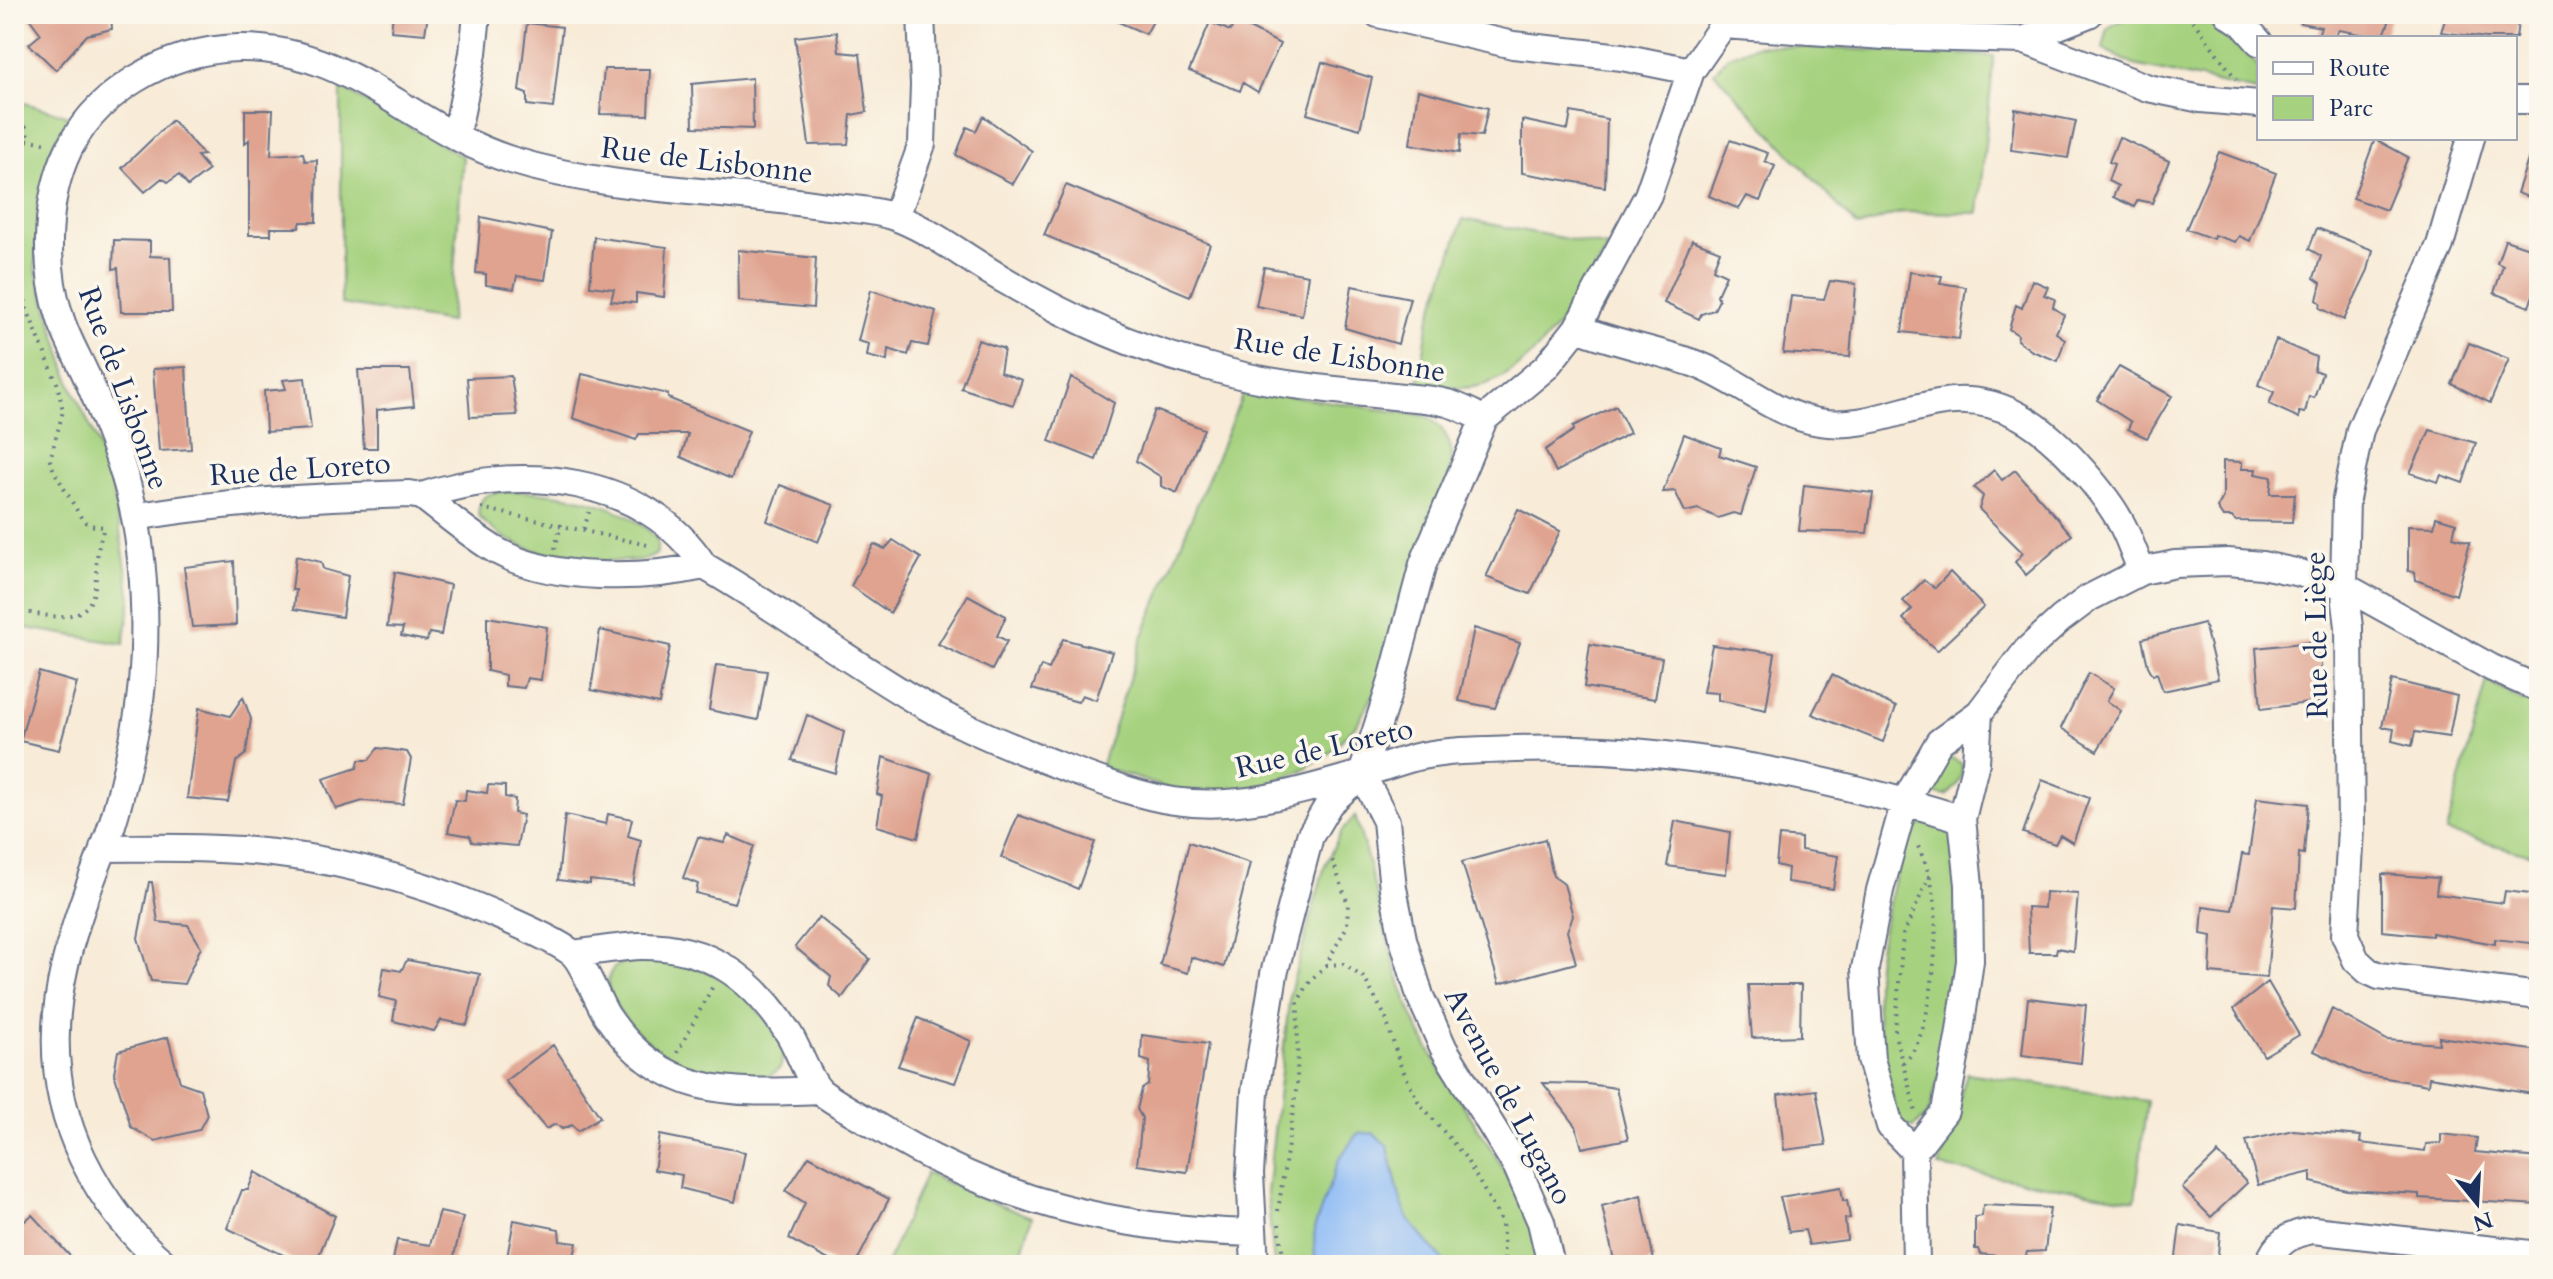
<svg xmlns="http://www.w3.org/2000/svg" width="2553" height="1279" font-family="Cardo,serif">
<rect width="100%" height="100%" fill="#fbf7ec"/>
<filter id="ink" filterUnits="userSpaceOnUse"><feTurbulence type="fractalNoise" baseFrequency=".0125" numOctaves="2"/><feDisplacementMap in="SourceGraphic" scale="16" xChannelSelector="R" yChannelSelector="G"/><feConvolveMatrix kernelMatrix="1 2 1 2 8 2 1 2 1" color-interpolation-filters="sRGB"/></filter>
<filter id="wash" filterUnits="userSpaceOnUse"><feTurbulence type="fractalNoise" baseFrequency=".006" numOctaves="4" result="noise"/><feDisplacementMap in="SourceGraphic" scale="32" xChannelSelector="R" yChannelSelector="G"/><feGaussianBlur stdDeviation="1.8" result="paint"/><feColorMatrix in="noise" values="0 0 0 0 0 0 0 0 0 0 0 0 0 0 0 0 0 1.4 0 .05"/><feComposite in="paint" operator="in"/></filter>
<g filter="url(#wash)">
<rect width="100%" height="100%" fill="#f8ebd7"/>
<path fill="#a6d27f" stroke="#60806e" stroke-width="2" d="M2133,14H2199L2237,36L2259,69L2257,91L2134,65L2103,49L2108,28Z
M1758,45L1994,56L1978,213L1901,212L1858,227L1714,72L1728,56Z
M341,88L463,157L450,322L341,304Z
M14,100L69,116L50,151L39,204L35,267L71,385L96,439L114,495L131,599L124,644L14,626Z
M1463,219L1609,247C1581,293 1540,366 1486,384C1464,391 1440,387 1418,386L1429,321Z
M1245,389L1426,416C1445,427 1453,443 1452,465L1376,691L1357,724L1329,753L1302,770L1270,785L1234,792L1174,790L1101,767L1143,635Z
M513,491C563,493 621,500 657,539V553C648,562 634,560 622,561C576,562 509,554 478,515C480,490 492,493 513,491Z
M2487,681L2522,701L2539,705V857L2446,832Z
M1950,757L1962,764C1963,778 1957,786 1947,796L1935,794L1930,788L1944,761Z
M1355,816C1378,887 1387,965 1420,1032C1458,1110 1525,1177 1541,1265H1274L1267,1193L1290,993L1325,865L1341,832Z
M1934,821L1944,826L1953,836L1959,916L1953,1005L1939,1077L1928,1115L1913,1127L1900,1124C1886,1077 1875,1028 1876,979C1877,944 1888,909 1896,876C1902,851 1904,823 1934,821Z
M650,958C673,961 696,965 717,976C737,987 779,1027 783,1050C784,1057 782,1062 780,1068C768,1080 756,1080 740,1079C718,1077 693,1071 674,1061C637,1040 560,961 650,958Z
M1967,1073L2147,1101L2135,1200L1939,1167Z
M926,1173L983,1199L1032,1217L1018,1265H886Z"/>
<path fill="#8bbaf6" stroke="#5374aa" stroke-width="2" d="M1374,1133L1388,1147L1400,1198L1408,1219L1447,1265H1315L1314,1229L1339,1159L1357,1134Z"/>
<g id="blocks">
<path fill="#dfa38f" d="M26,14H111L112,29L87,35L56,70L29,44L41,34Z
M393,14H428L425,34L391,31Z
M1100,14H1157L1146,34Z
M2301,14H2392L2383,38L2339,30L2333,38H2317L2321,27L2300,23Z
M2447,14H2519L2516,38H2486L2441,32Z
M1236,21L1280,44L1258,92L1243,83L1240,91L1189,71L1210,22L1230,31Z
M527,23L562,27L553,108L527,105V94L519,91Z
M837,32L839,52L860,54L867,112L851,115L848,144L809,145L795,37Z
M1322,62L1372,78L1360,129L1307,114Z
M604,69H650L648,115L600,114Z
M752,78L753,129L693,127L692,84Z
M1418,90L1488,108L1482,136L1461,134L1459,153L1410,144Z
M2015,109L2076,121L2068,158L2011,150Z
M245,110H273L271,155L303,153L305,161L317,160L316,222H301L299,228H271V235H249V140L245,143Z
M1571,112L1607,119L1605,187L1522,173V120L1568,130Z
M983,116L1032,151L1013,184L956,155L967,127L976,131Z
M172,120L204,155L197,156L209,170L188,186L179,175L168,182L162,178L145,192L122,168Z
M2536,136H2539V201L2517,193Z
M2119,137L2169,161L2152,203L2138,200L2134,207L2113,197L2118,186L2108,181L2114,164L2109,162Z
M2375,139L2408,157L2386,210L2353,198Z
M1730,140L1768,153L1765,161L1775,166L1760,201L1747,196L1739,209L1709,196Z
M2219,152L2276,173L2250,241L2239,236L2235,242L2214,235L2213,239L2186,229Z
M1066,185L1210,244L1190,296L1044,235Z
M481,217L552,232L545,280L517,276L514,289L486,285V274L476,273Z
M2317,228L2373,250L2368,270L2344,320L2320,308L2321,303L2317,300L2321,283L2314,278L2321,256L2309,249Z
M594,237L667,247L664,297L636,293V303L611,301L614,289L590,286Z
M114,240L150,241V256L170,257L172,312H121L118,268L113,269Z
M1692,240L1720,251L1713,269L1726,275L1717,295L1719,300L1714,310L1701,314L1699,319L1664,303Z
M2505,240L2535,250L2534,258L2539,260V277L2529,307L2494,293L2503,266L2497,263Z
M738,250L816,258L813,308L739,301Z
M1264,267L1308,275L1302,315L1256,306Z
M1910,272L1942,276L1940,283L1966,287L1959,339L1902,332Z
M2032,280L2048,287L2044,295L2055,299L2053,307L2064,315L2056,333L2065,339L2058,361L2032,351L2017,340L2018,335L2009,329L2016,305L2022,308Z
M1830,281L1856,284L1850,357L1783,353L1791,296L1824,299Z
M1352,286L1410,298L1398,344L1345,328Z
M871,290L936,311L928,346L912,343L908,355L888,349L887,361L867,356L869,344L858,341Z
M978,340L1004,349L1000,372L1022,380L1013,405L961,388Z
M2276,340L2316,357L2314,370L2322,373L2314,398L2309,396L2305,413L2299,412V418L2269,404L2274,392L2258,385Z
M2469,343L2509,359L2490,403L2452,384Z
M186,367L191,449L159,451L153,369Z
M2119,367L2172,396L2147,438L2128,429L2131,422L2097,400Z
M358,370H410L414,406L377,410V448H364Z
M582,374L668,394V398L749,431L731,479L681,457L688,434H639L636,440L573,418Z
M511,376L517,415L470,417L467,378Z
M1071,377L1114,403L1096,460L1049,441Z
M305,378L311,429L266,432L264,391L286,389L283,380Z
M1616,406L1630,433L1556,472L1545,450L1574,430L1573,426Z
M1155,410L1204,429L1177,493L1161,486V477L1136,461Z
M2430,430L2476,443L2463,483L2441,475L2438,482L2410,473Z
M1684,434L1721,448L1719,455L1756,467L1741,515L1733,513L1718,518L1698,509L1685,512L1675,491L1663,492Z
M2223,461L2242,462V469H2256L2255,474L2272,477L2270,494H2295L2292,522L2235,521L2232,517H2223L2217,508L2223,497Z
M1994,470L2002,480L2015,470L2072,535L2026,575L2015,562L2023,553L1979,509L1983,496L1974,488Z
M780,485L834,505L818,542L767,521Z
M1804,485L1873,493L1867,533L1799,531Z
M1518,509L1560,531L1530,594L1486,577Z
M2436,517L2456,523L2453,537L2470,542L2456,595L2416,580L2415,572L2408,571V526L2434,527Z
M893,540L921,558L890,613L851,586L874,544L885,549Z
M296,556L321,562L323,569L348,576L342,617L294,609L296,590H292Z
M234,561L236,625L192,627L184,567Z
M395,572L450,585L441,635L429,633L427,641L401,636L403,628L387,627Z
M1950,572L1984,607L1937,651L1903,619L1912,609L1903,601L1924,580L1935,588Z
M968,595L1006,616L997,636L1007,641L992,670L938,644Z
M487,617L547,627L541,680L527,678L524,688L505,686V675L487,671Z
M2204,623L2218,679L2163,691L2157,673L2153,675L2148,666L2142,639Z
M1474,628L1520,643L1495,708L1459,701Z
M600,630L670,646L659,704L591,690Z
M1063,639L1112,652L1096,700L1082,695L1078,702L1032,689L1041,666L1049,669Z
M2319,641L2324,701L2261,709L2256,648Z
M1590,644L1662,658L1655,699L1584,687Z
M1712,645L1775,653L1766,710L1718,700V693L1703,692Z
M716,665L767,671L758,720L709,710Z
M39,672L77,683L59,750L20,741Z
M2089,673L2114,688L2107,701L2121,711L2097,751L2061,728Z
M1832,675L1896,707L1883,742L1812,714Z
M2392,680L2457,696L2449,737L2415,732L2412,746L2392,741L2394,729L2382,727Z
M243,697L251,719L246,754L236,762L228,802L187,798L199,708L230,716Z
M807,715L844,732L835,773L792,760Z
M378,748L407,752L411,759L403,804L363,801L336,809L323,779L357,768L359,760H369Z
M883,757L932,774L918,838L877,826L882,796L877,794Z
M2042,780L2089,798L2073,843L2060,835L2055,844L2023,833Z
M488,785L505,786V797L515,799L514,813L523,815L517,846L472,842L470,836L448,832L455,800L465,801L466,790L487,793Z
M2257,798L2308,804L2304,854L2299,853L2296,908L2273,906L2267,978L2210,973L2212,936L2201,934L2203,906L2232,910L2242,854L2249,855Z
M608,814L632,819L628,836L641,840L633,885L590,880V884L558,880L565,815L606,824Z
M1018,815L1095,842L1078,889L1001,857Z
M1675,821L1730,832L1726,874L1667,866Z
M728,835L754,846L734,903L696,893L698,884L683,878L698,837L724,843Z
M1779,836L1801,838V850L1838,856L1833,889L1787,882L1788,868L1776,865Z
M1545,839L1553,876L1564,884L1573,916L1567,931L1576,963L1499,984L1462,862Z
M1189,842L1250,863L1224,967L1191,957L1188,973L1160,965Z
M2382,874L2438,878L2436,894L2503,903L2505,891L2539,895V944L2495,939V944L2432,933V936L2382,931Z
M149,882H152L158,922L188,925L201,947L184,984L151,981L138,938Z
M2045,892L2078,894L2073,951L2057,948L2056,953H2029L2027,907L2044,908Z
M819,917L870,959L842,998L829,986L831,977L795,947Z
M407,960L480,974L467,1025L441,1020L434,1031L393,1021L396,1001L379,997L384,968L401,971Z
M2268,982L2299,1035L2264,1056L2234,1009Z
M1748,985H1801L1800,1036L1752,1038Z
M2028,998L2086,1005L2081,1063L2022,1055Z
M2332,1009L2387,1040L2439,1044V1037L2539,1051V1095L2429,1077L2428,1085L2362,1074L2314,1051Z
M918,1018L971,1041L955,1083L898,1066Z
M1142,1035L1208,1044L1187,1172L1137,1165L1142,1118L1137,1109L1142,1089L1148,1085L1150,1062L1141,1059Z
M168,1037L180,1082L200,1089L207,1115L199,1130L155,1141L131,1127L114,1073L118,1051Z
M553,1045L600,1117L578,1131L572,1125L562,1129L556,1124L546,1129L505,1081Z
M1543,1083L1587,1084L1616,1088L1628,1139L1582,1148L1576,1126Z
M1816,1090L1826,1145L1784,1150L1778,1095Z
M2293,1130L2361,1136L2360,1143L2425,1151L2426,1144L2441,1143V1134L2477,1138L2475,1152L2539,1158V1205L2419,1198V1194L2347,1190L2311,1182V1172L2258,1185L2246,1141Z
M660,1135L745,1152L735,1202L680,1188L682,1175L654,1170Z
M2218,1153L2247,1183L2211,1217L2182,1188Z
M809,1156L889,1199L855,1265H838L789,1239L805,1203L786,1191Z
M255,1172L335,1216L315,1265H304L227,1228L242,1190H248Z
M1841,1187L1843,1201L1847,1200L1850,1218L1845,1219L1847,1240L1809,1245L1805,1230L1789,1232L1780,1197Z
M1641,1195L1654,1261L1640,1265H1615L1602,1206Z
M1983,1205L2050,1208L2045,1251L2027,1252L2025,1259L1980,1254L1978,1249H1975V1217L1982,1216Z
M440,1212L463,1217L452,1265H392L397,1240L430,1245Z
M32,1215L70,1256L59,1265H14V1230Z
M514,1220L559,1229L560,1241L577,1243L572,1265H546L507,1257Z
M2180,1225L2220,1232L2217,1265H2175Z"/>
</g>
</g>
<g filter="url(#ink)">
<use href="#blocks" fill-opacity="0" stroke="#687188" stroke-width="2"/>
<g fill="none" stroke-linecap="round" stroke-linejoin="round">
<g stroke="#687188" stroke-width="30">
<path id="street" d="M1378,14L1513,45L1622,57L1691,71
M2228,14L2243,24L2259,42
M1723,25L1885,36L2023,40L2148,88L2201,99L2259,104
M2023,40L2089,14
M2515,100H2539
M456,136L473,53L477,14
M2471,138L2440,245L2360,430L2346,499L2344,586L2349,627L2351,829L2345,935L2356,960L2368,971L2379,976L2539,996
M896,216L922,144L924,85L921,14
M1577,328C1615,343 1655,350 1693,363C1737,378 1773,415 1819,422C1861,429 1898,410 1938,403C2001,391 2046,428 2084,472C2097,487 2111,504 2120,521C2129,536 2134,555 2142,571
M422,496C518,463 645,474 704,566C776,607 842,657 913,699C963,728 1018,750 1071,770C1104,782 1139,796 1174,801C1238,811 1302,791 1364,773C1383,768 1402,760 1421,756C1452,750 1484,750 1515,749C1666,744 1818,774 1962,819
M135,517C225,501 318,497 409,494L422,496C447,515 471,536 497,551C553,582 644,579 704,566
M1362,774L1386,821L1393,888L1403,939L1420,996L1444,1049L1517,1167L1541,1222L1551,1265
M103,848C142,848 181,847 219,849C313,852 404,875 490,912C511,921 554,939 572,953C583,962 598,1002 607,1016C661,1097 731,1094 818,1090
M574,954C595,951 618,947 640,946C709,945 753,978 789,1034C798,1048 809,1082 821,1092C838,1105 859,1115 878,1127C997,1201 1112,1229 1252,1233
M1914,1151L1890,1126L1871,1059L1865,969L1880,890L1905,801L1939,742L1979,713L2027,650L2061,619L2089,598L2142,571L2175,564L2228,562L2262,565L2300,573L2344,586L2492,668L2539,689
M166,1265C130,1235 104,1202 83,1159C30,1050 63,951 105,845C118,811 125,775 133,740C150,665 148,558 127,484C117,449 103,415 89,382C80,361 68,341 61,320C44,271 45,208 64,160C91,93 167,50 238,48C348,46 413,129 511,160C611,191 717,190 820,205C845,209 877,209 900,219C935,233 972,262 1006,281C1064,315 1127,345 1192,362C1214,368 1236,375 1258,379C1302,388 1348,391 1393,396C1410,398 1430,398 1447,403C1460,406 1472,414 1484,419
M1255,1265L1250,1174L1255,1092L1274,974L1310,836L1329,804L1362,774L1391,684L1423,564L1484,419L1546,367L1577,328L1648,195L1691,71L1723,25L1726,14
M1916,1265L1914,1151L1945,1111L1959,1038L1970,961L1969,885L1962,819L1976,762L1979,713
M2268,1265C2276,1242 2290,1234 2313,1230L2539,1255"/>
</g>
<path stroke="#687188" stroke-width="4" stroke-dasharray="2 6" stroke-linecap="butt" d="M2188,14L2236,79
M14,115C32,125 32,144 14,154
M27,140L49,143
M14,206L20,217L19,251L26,307L57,383L63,411L50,460L54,471L82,519L89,525L104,527C101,538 98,547 97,558C95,584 99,613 64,616C48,618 30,612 14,610
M481,508L652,546
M584,529L589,512
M555,549L561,524
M1326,965L1343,964L1364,978L1385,1016L1400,1064L1418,1101L1465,1157L1502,1222L1505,1265
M1895,1031L1903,935L1930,875
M1896,1039L1916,1112
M677,1053L713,986
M1903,1063C1933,1041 1939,932 1934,897C1931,878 1925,861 1917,844
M1278,1211L1297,1084L1298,1001L1311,980L1326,965L1347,926L1348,904L1331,856
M1279,1224L1284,1265"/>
<use href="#street" stroke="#fff" stroke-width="26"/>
</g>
</g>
<g text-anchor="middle" stroke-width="7" stroke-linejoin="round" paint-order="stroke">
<g font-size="30" fill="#1b2f5e" stroke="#fbf7ec">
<text transform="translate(707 160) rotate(7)" y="10">Rue de Lisbonne</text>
<text transform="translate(1340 355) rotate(9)" y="10">Rue de Lisbonne</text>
<text transform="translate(124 388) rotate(70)" y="10">Rue de Lisbonne</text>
<text transform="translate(300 469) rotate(-4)" y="10">Rue de Loreto</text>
<text transform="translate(2316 635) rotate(-91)" y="10">Rue de Liège</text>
<text transform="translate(1324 748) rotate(-13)" y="10">Rue de Loreto</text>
<text transform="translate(1509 1096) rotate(62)" y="10">Avenue de Lugano</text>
</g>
</g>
<rect width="2553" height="1279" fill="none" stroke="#fbf7ec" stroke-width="48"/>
<rect x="2257" y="36" width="260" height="104" fill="#fbf7ec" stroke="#a1a7b3" stroke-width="2"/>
<rect x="2273" y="62" width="40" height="12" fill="#ffffff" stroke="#a1a7b3" stroke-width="2"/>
<text x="2329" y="76" font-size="24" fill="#1b2f5e">Route</text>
<rect x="2273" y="96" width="40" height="24" fill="#a6d27f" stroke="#a1a7b3" stroke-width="2"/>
<text x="2329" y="116" font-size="24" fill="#1b2f5e">Parc</text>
<g transform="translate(2477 1203) rotate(162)" stroke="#fbf7ec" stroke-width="6" paint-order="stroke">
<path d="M0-6L14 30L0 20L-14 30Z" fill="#1b2f5e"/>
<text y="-12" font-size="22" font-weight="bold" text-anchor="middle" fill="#1b2f5e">N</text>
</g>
</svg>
